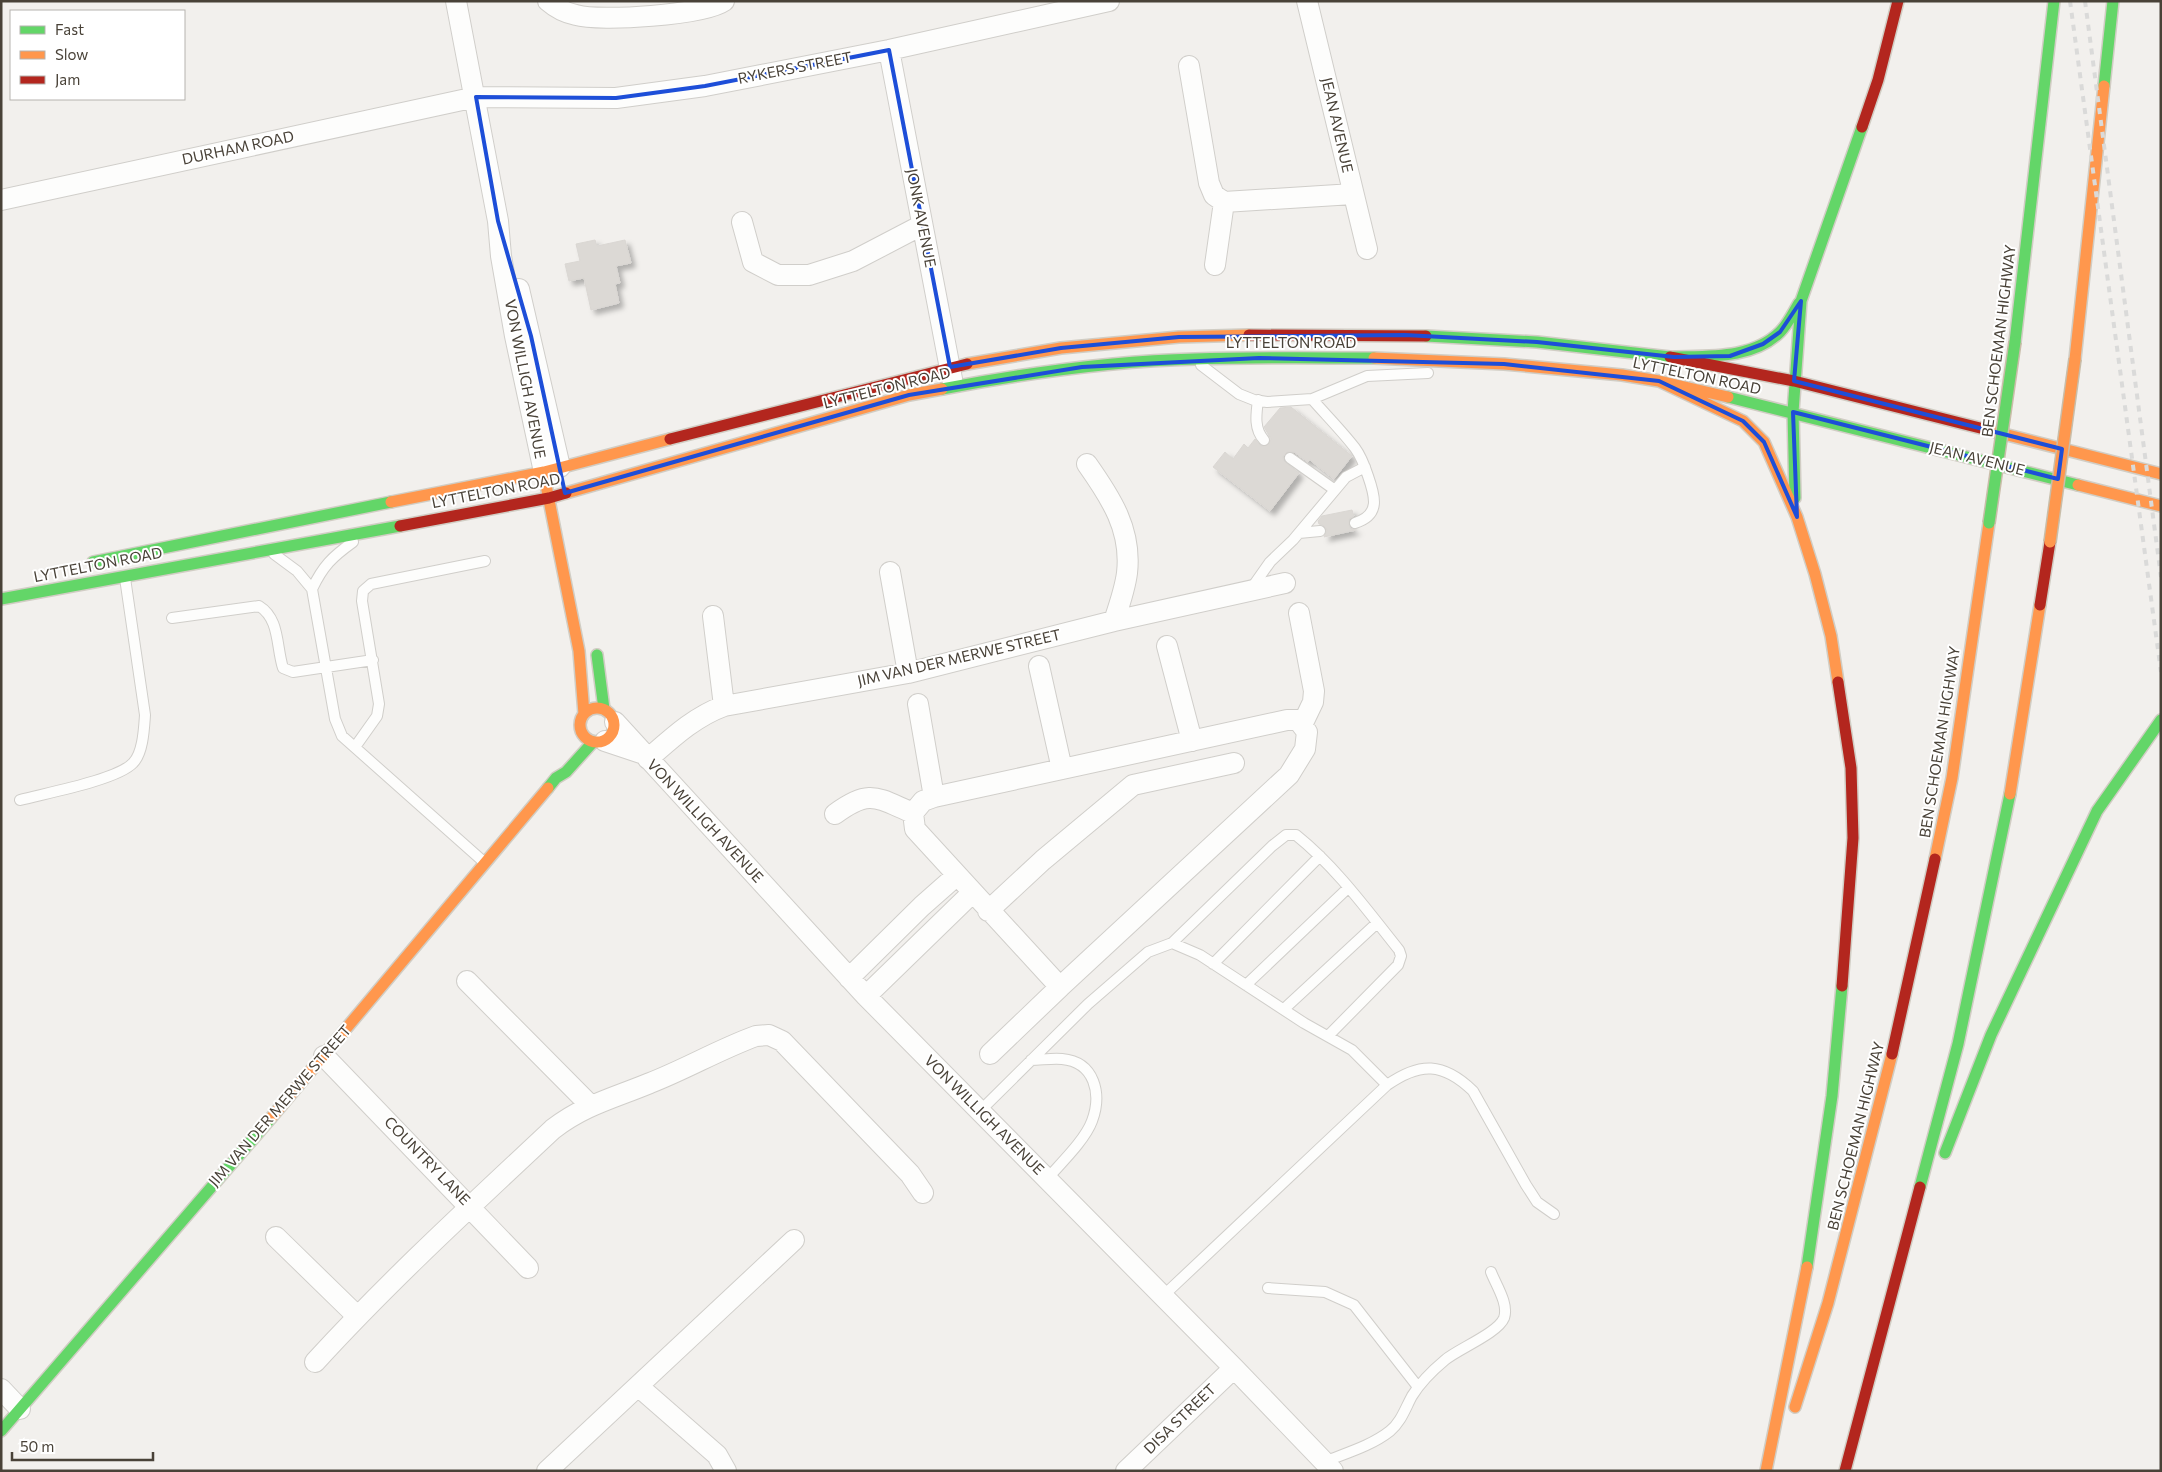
<svg xmlns="http://www.w3.org/2000/svg" width="2162" height="1472" font-family="Commissioner,sans-serif">
<defs>
<filter id="shadow"><feDropShadow dx="4.5" dy="4.5" stdDeviation="2.5" flood-color="#0004"/></filter>
</defs>
<rect width="100%" height="100%" fill="#f2f0ed"/>
<path fill="#dcd9d5" stroke="#dad7d3" filter="url(#shadow)" d="M595,240L597,246L625,240L631,263L616,266L620,283L615,284L619,303L591,310L584,278L569,281L565,264L580,261L576,244Z
M1291,407L1352,456L1334,479L1310,460L1308,462L1294,452H1287L1283,457L1284,461L1299,473L1270,511L1213,467L1225,452L1233,459L1244,444L1248,448L1255,439L1261,446L1268,445L1271,439L1264,427L1280,408Z
M1352,510L1354,516L1349,519V525L1351,529L1356,530L1324,537L1327,530L1323,525L1319,524L1318,521L1322,516Z"/>
<g fill="none" stroke-linecap="round" stroke-linejoin="round">
<g stroke="#d0ceca" stroke-width="12">
<path id="lane" d="M1201,365L1239,394L1254,400L1267,402L1312,399L1367,376L1428,373
M1312,399C1326,415 1342,431 1355,448C1361,456 1365,467 1368,476C1375,496 1381,515 1355,523
M1258,400C1256,415 1254,429 1264,440
M1290,458L1335,490
M1299,533L1320,531
M274,554L297,571L312,589L335,719L342,736L485,863
M312,589C323,566 332,557 353,542
M1251,589L1270,562L1293,540L1346,477L1365,467
M172,618L259,606C280,619 276,646 283,668L293,672L373,660
M355,747L377,716L379,704L362,601L363,591L371,584L485,561
M20,800C46,793 117,780 133,763C143,753 144,729 145,715L125,578
M1172,943L1272,846L1286,835H1296C1336,867 1367,910 1399,950L1401,956L1398,965L1329,1035
M1213,964L1320,856
M1246,985L1348,888
M1284,1009L1377,923
M1031,1060C1041,1060 1052,1058 1062,1059C1095,1062 1102,1094 1092,1121C1085,1140 1061,1163 1047,1179
M980,1111L1088,1004L1148,952L1172,943L1200,955L1304,1023L1352,1050L1387,1085
M1268,1288L1325,1292L1354,1305L1418,1387
M1163,1296L1387,1085C1420,1062 1443,1062 1473,1091L1526,1185L1537,1202L1554,1214
M1324,1462C1346,1453 1371,1446 1390,1431C1401,1422 1405,1409 1412,1396C1420,1383 1433,1370 1445,1360C1458,1349 1498,1333 1504,1318C1509,1304 1496,1285 1491,1272"/>
</g>
<g stroke="#d0ceca" stroke-width="22">
<path id="street" d="M456,1L498,221L501,256L515,336L544,472
M548,1C556,8 566,13 576,15C600,22 704,15 724,1
M1307,1L1367,249
M889,50L952,379
M1189,66L1209,183L1214,195L1224,202L1353,194
M1,200L476,97L616,98L705,86L889,50L1109,1
M742,222L753,262L778,275H809L853,261L922,225
M1215,265L1224,202
M519,289L560,467
M1087,464C1111,498 1132,530 1127,573C1125,589 1119,606 1114,621
M890,572L908,673
M1299,613L1314,691L1313,702L1302,725
M713,616L724,706
M1167,646L1192,741
M1039,666L1062,769
M918,704L934,797
M1287,720H1298L1307,732L1305,749L1289,775L1060,987L915,829L913,813L923,801L934,797Z
M615,722L866,996L1234,1368L1333,1471
M605,741L641,753
M648,759C672,738 694,717 724,706L908,673L1114,621L1285,583
M835,814C870,788 877,798 913,813
M988,911L1043,860L1133,785L1234,763
M849,978L922,906L956,876
M467,981L590,1105
M866,996L972,893
M990,1054L1060,987
M324,1056L528,1268
M276,1237L357,1316
M315,1362C390,1280 472,1205 553,1129C584,1105 614,1098 650,1083C686,1069 720,1049 756,1036L769,1035L782,1041L910,1174L923,1193
M638,1386L717,1455L726,1471
M1,1389L20,1409
M547,1471L794,1240
M1126,1471L1234,1368"/>
</g>
<g stroke="#d1cdc4" stroke-width="14">
<path id="fast" d="M2104,86L2113,1
M1426,336L1537,342L1670,357
M2015,342L2054,1
M1674,357C1709,356 1753,359 1780,332C1788,324 1793,313 1799,303
M942,389C1026,373 1110,361 1195,359C1255,357 1315,358 1374,358
M1728,397L2078,485
M1795,498L1793,412L1801,301L1862,127
M93,562L391,502
M1,599L400,526
M597,655L604,709
M548,788L556,778L566,772L593,742
M1945,1153L1991,1035L2097,811L2161,720
M1920,1187L1958,1044L2010,794
M1807,1267L1832,1096L1842,986
M1,1431L271,1118"/>
</g>
<g stroke="#d1cdc4" stroke-width="14">
<path id="slow" d="M1374,358L1504,364L1622,375L1659,381L1728,397
M2075,359L2104,86
M967,364L1061,348L1179,337L1249,335
M1659,381L1743,421L1764,442L1797,517L1815,574L1831,636L1838,682
M1988,430L2161,474
M545,480L579,651L584,714
M2078,485L2161,506
M566,493L909,395L942,389
M391,502L544,472L670,439
M580 725a17 17 0 1 1 34 0a17 17 0 1 1-34 0Z
M2010,794L2040,605
M1935,859L1952,778L1989,523
M271,1118L548,788
M1795,1407L1828,1303L1892,1054
M1766,1471L1807,1267"/>
</g>
<g stroke="#d1cdc4" stroke-width="14">
<path id="jam" d="M1862,127L1878,80L1898,1
M1249,335L1426,336
M1670,357L1794,381L1988,430
M670,439L967,364
M400,526L549,498L566,493
M2040,605L2050,542
M1838,682L1851,768L1853,838L1842,986
M1892,1054L1935,859
M1845,1471L1920,1187"/>
</g>
<use href="#lane" stroke="#fdfdfc" stroke-width="10"/>
<use href="#street" stroke="#fdfdfc" stroke-width="20"/>
<use href="#fast" stroke="#63d668" stroke-width="11"/>
<use href="#slow" stroke="#ff974d" stroke-width="11"/>
<use href="#jam" stroke="#b3261e" stroke-width="11"/>
<path stroke="#dadad9" stroke-width="4" stroke-dasharray="6 6" stroke-linecap="butt" d="M2070,1L2161,672
M2085,1L2161,577"/>
<g stroke="#c9bda9" stroke-width="14" stroke-linecap="butt">
<path id="fast-bridge" d="M1989,523L2015,342"/>
</g>
<g stroke="#c9bda9" stroke-width="14" stroke-linecap="butt">
<path id="slow-bridge" d="M2050,542L2075,359"/>
</g>
<use href="#fast-bridge" stroke="#63d668" stroke-width="11"/>
<use href="#slow-bridge" stroke="#ff974d" stroke-width="11"/>
</g>
<path fill="none" stroke="#1d4ed8" stroke-width="4" stroke-linejoin="round" d="M889,50L950,367L1061,348L1179,337L1405,335L1537,342L1674,357L1730,356L1763,344L1780,332L1801,301L1794,381L2062,449L2058,479L1793,412L1797,517L1764,442L1743,421L1659,381L1504,364L1259,358L1082,367L909,395L565,493L531,336L498,221L476,97L616,98L705,86Z"/>
<g text-anchor="middle" stroke-width="4" stroke-linejoin="round" paint-order="stroke">
<g font-size="15" fill="#494238" stroke="#fff">
<text transform="translate(795 68) rotate(-11)" y="5">RYKERS STREET</text>
<text transform="translate(1337 125) rotate(77)" y="5">JEAN AVENUE</text>
<text transform="translate(238 148) rotate(-12)" y="5">DURHAM ROAD</text>
<text transform="translate(921 218) rotate(79)" y="5">JONK AVENUE</text>
<text transform="translate(1999 341) rotate(-83)" y="5">BEN SCHOEMAN HIGHWAY</text>
<text x="1291" y="348">LYTTELTON ROAD</text>
<text transform="translate(1697 376) rotate(12)" y="5">LYTTELTON ROAD</text>
<text transform="translate(525 379) rotate(79)" y="5">VON WILLIGH AVENUE</text>
<text transform="translate(887 388) rotate(-14)" y="5">LYTTELTON ROAD</text>
<text transform="translate(1977 459) rotate(14)" y="5">JEAN AVENUE</text>
<text transform="translate(496 491) rotate(-11)" y="5">LYTTELTON ROAD</text>
<text transform="translate(98 565) rotate(-11)" y="5">LYTTELTON ROAD</text>
<text transform="translate(959 658) rotate(-13)" y="5">JIM VAN DER MERWE STREET</text>
<text transform="translate(1940 742) rotate(-81)" y="5">BEN SCHOEMAN HIGHWAY</text>
<text transform="translate(705 821) rotate(47)" y="5">VON WILLIGH AVENUE</text>
<text transform="translate(280 1106) rotate(-49)" y="5">JIM VAN DER MERWE STREET</text>
<text transform="translate(984 1115) rotate(45)" y="5">VON WILLIGH AVENUE</text>
<text transform="translate(1856 1136) rotate(-76)" y="5">BEN SCHOEMAN HIGHWAY</text>
<text transform="translate(427 1161) rotate(46)" y="5">COUNTRY LANE</text>
<text transform="translate(1180 1419) rotate(-44)" y="5">DISA STREET</text>
</g>
</g>
<rect width="2162" height="1472" fill="none" stroke="#494238" stroke-width="5"/>
<rect x="10" y="10" width="175" height="90" fill="#ffffff" stroke="#b6b3af"/>
<rect x="20" y="26" width="25" height="8" fill="#63d668" stroke="#b6b3af"/>
<text x="55" y="35" font-size="15" fill="#494238">Fast</text>
<rect x="20" y="51" width="25" height="8" fill="#ff974d" stroke="#b6b3af"/>
<text x="55" y="60" font-size="15" fill="#494238">Slow</text>
<rect x="20" y="76" width="25" height="8" fill="#b3261e" stroke="#b6b3af"/>
<text x="55" y="85" font-size="15" fill="#494238">Jam</text>
<path d="M12 1452v8h141v-8" fill="none" stroke="#494238" stroke-width="2.5"/>
<text x="20" y="1452" font-size="15" fill="#494238" stroke="#ffffff" stroke-width="4" paint-order="stroke">50 m</text>
</svg>
